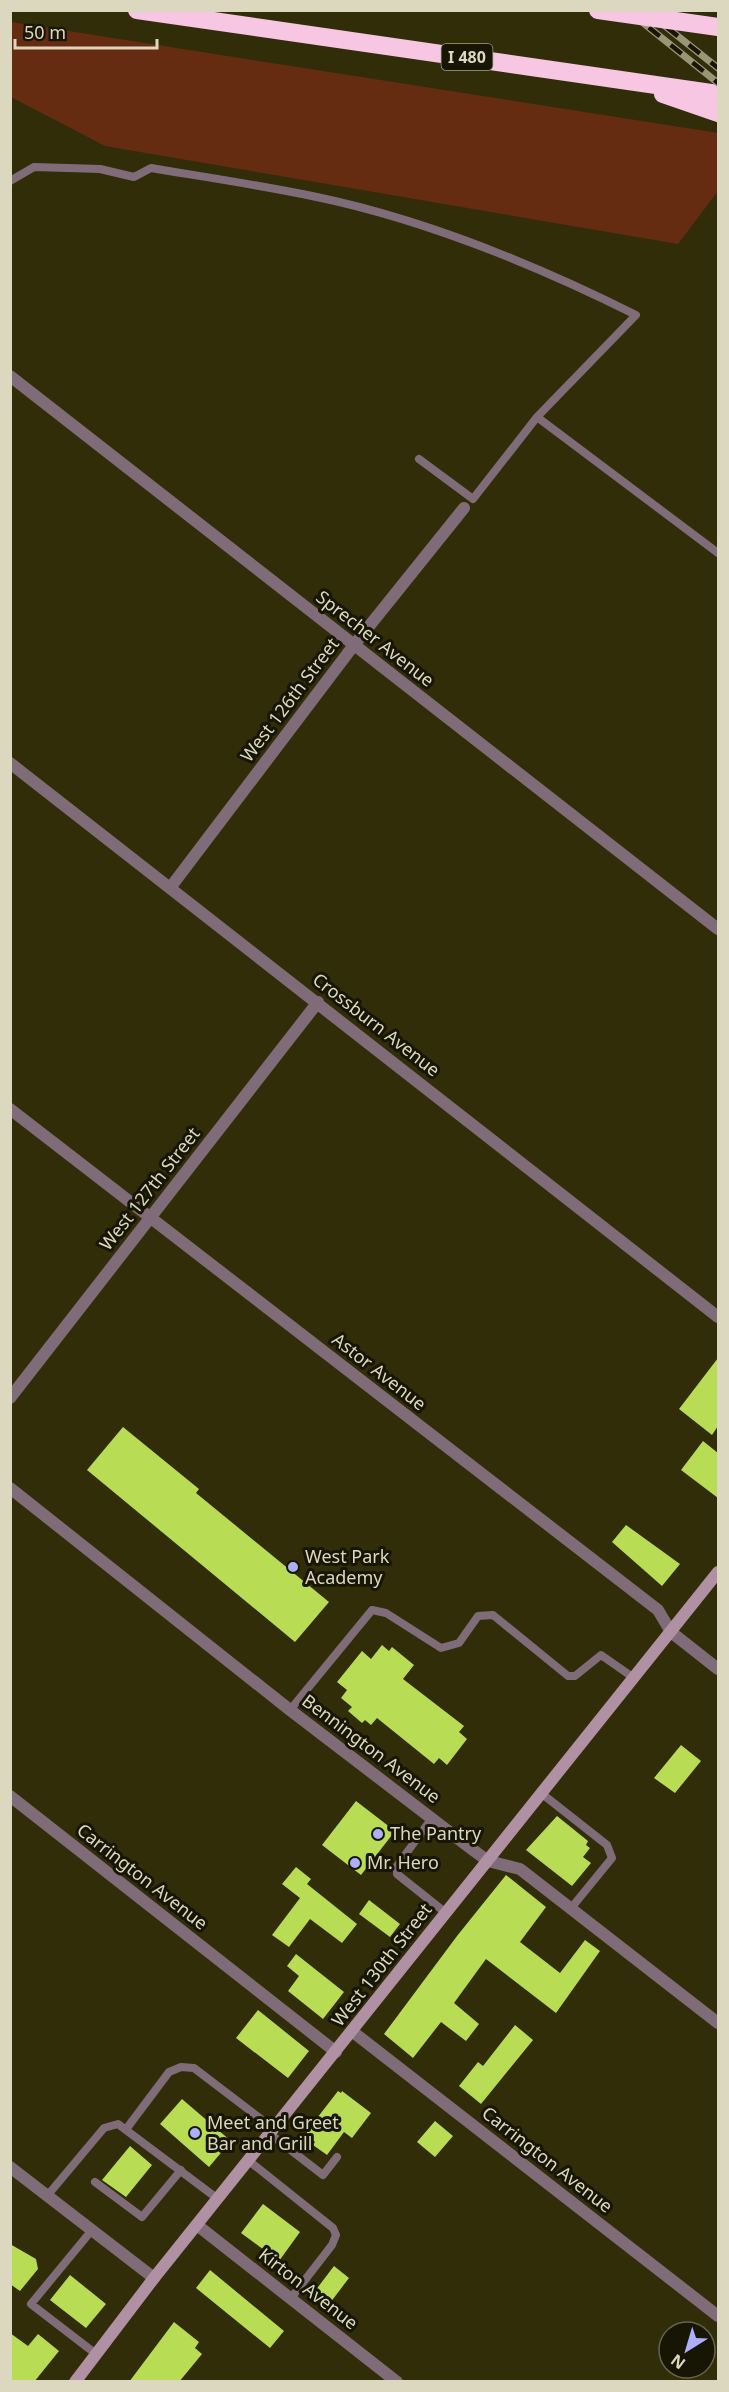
<svg xmlns="http://www.w3.org/2000/svg" width="729" height="2392" font-family="'Noto Sans',sans-serif">
<rect width="100%" height="100%" fill="#312d08"/>
<path fill="#662c12" d="M11,22L718,133V191L678,244L105,146L11,97Z"/>
<path fill="#b8dc53" d="M718,1358V1426L712,1435L679,1409Z
M123,1427L199,1489L196,1493L329,1602L295,1642L87,1470Z
M703,1441L718,1453V1498L681,1470Z
M626,1525L680,1564L662,1586L612,1542Z
M382,1645L389,1651L392,1647L414,1665L403,1679L464,1726L459,1732L467,1739L447,1765L439,1758L434,1764L377,1718L371,1725L365,1720L362,1723L348,1711L352,1707L341,1698L347,1690L337,1682L362,1651L371,1659Z
M681,1745L701,1761L675,1793L654,1778Z
M356,1801L395,1831L361,1875L322,1845Z
M557,1816L588,1841L586,1845L590,1848L583,1857L591,1863L572,1886L526,1850Z
M296,1867L311,1879L307,1884L357,1924L342,1943L310,1919L289,1947L272,1935L300,1898L282,1884Z
M506,1875L546,1907L520,1942L560,1973L585,1940L600,1951L556,2013L486,1959L454,2003L479,2024L466,2041L441,2022L413,2058L384,2034L457,1936Z
M369,1900L400,1924L390,1937L359,1914Z
M296,1954L344,1992L323,2019L288,1991L299,1976L287,1966Z
M258,2010L309,2051L288,2078L236,2038Z
M515,2025L533,2040L481,2104L459,2086L478,2062L483,2066Z
M338,2091L341,2093L342,2091L371,2113L352,2138L344,2132L327,2155L313,2145L315,2142L307,2136V2131Z
M182,2099L231,2141L209,2167L160,2124Z
M435,2121L453,2136L435,2157L417,2142Z
M130,2146L152,2165L126,2197L102,2180Z
M263,2204L300,2232L279,2261L241,2233Z
M10,2244L36,2259L38,2269L20,2291L10,2284Z
M334,2266L349,2278L330,2303L315,2291Z
M210,2270L284,2331L270,2348L196,2288Z
M70,2275L106,2304L86,2328L50,2300Z
M174,2322L199,2342L195,2348L202,2354L179,2382H129Z
M10,2333L28,2346L38,2334L59,2351L34,2382H10Z"/>
<g fill="none" stroke-linecap="round" stroke-linejoin="round">
<path stroke="#806c78" stroke-width="8" d="M10,181L34,167L100,169L134,177L151,168C205,177 259,185 312,196C425,219 534,264 636,315L537,417
M419,459L473,499L537,417L718,553
M290,1710L372,1610L386,1613L441,1648L459,1643L478,1616L493,1615L568,1676H575L601,1655L634,1678
M541,1793L607,1845L612,1858L572,1907
M432,1818L397,1866V1874L446,1913
M127,2128L169,2072L181,2067L194,2068L274,2129
M270,2134L323,2175L337,2157
M249,2161L333,2228L336,2235L332,2245L291,2298
M95,2182L142,2217L181,2170
M47,2196L104,2128L118,2124L218,2199
M92,2230L31,2304L96,2354"/>
<path stroke="#806c78" stroke-width="12" d="M10,376L718,929
M10,763L718,1317
M170,888L354,645L464,508
M10,1109L658,1610L671,1632L718,1669
M10,1398L318,1002
M10,1488L290,1710L469,1847L488,1861L520,1869L718,2023
M10,1796L336,2052
M353,2032L718,2316
M10,2167L154,2278
M197,2225L397,2382"/>
<path stroke="#b091a3" stroke-width="12" d="M75,2382L154,2278L718,1572"/>
<path stroke="#f7c6e3" stroke-width="18" d="M137,10L718,94
M663,94L718,113"/>
<g stroke="#999678" stroke-width="7">
<path id="rail" d="M627,10L718,83
M645,10L718,68"/>
</g>
<use href="#rail" stroke="#171503" stroke-width="4.5" stroke-dasharray="14" stroke-linecap="butt"/>
<path stroke="#f7c6e3" stroke-width="18" d="M598,10L718,27"/>
</g>
<g fill="#adaffb" stroke="#171503" stroke-width="2">
<circle cx="293" cy="1567" r="6"/>
<circle cx="378" cy="1834" r="6"/>
<circle cx="355" cy="1863" r="6"/>
<circle cx="195" cy="2133" r="6"/>
</g>
<g text-anchor="middle" stroke-width="6" stroke-linejoin="round" paint-order="stroke">
<rect fill="#171503" stroke="#a09e87" stroke-width="1.5" x="441.5" y="44" width="51" height="26" rx="4.5"/>
<g font-size="16" font-weight="bold" fill="#dbd8bf">
<text x="467" y="63">I 480</text>
</g>
<g font-size="18" fill="#dbd8bf" stroke="#171503">
<text transform="translate(375 639) rotate(38)" y="6">Sprecher Avenue</text>
<text transform="translate(290 700) rotate(-53)" y="6">West 126th Street</text>
<text transform="translate(376 1025) rotate(38)" y="6">Crossburn Avenue</text>
<text transform="translate(150 1189) rotate(-52)" y="6">West 127th Street</text>
<text transform="translate(379 1372) rotate(38)" y="6">Astor Avenue</text>
<text transform="translate(371 1749) rotate(37)" y="6">Bennington Avenue</text>
<text transform="translate(142 1877) rotate(38)" y="6">Carrington Avenue</text>
<text transform="translate(382 1965) rotate(-52)" y="6">West 130th Street</text>
<text transform="translate(547 2160) rotate(38)" y="6">Carrington Avenue</text>
<text transform="translate(308 2289) rotate(38)" y="6">Kirton Avenue</text>
</g>
<g font-size="18" fill="#dbd8bf" stroke="#171503" text-anchor="start">
<text x="305" y="1563">West Park<tspan x="305" dy="21">Academy</tspan></text>
<text x="390" y="1840">The Pantry</text>
<text x="367" y="1869">Mr. Hero</text>
<text x="207" y="2129">Meet and Greet<tspan x="207" dy="21">Bar and Grill</tspan></text>
</g>
</g>
<rect width="729" height="2392" fill="none" stroke="#dbd8bf" stroke-width="24"/>
<g transform="translate(687 2350) rotate(217)"><circle r="28" fill="#171503" stroke="#65634e" stroke-width="1.5"/>
<path d="M0-4.5L10 22L0 15L-10 22Z" fill="#adaffb"/>
<text y="-9" font-size="16" font-weight="bold" text-anchor="middle" fill="#dbd8bf">N</text>
</g>
<path d="M15 39v9h142v-9" fill="none" stroke="#dbd8bf" stroke-width="3"/>
<text x="24" y="39" font-size="18" fill="#dbd8bf" stroke="#171503" stroke-width="4.5" paint-order="stroke">50 m</text>
</svg>
